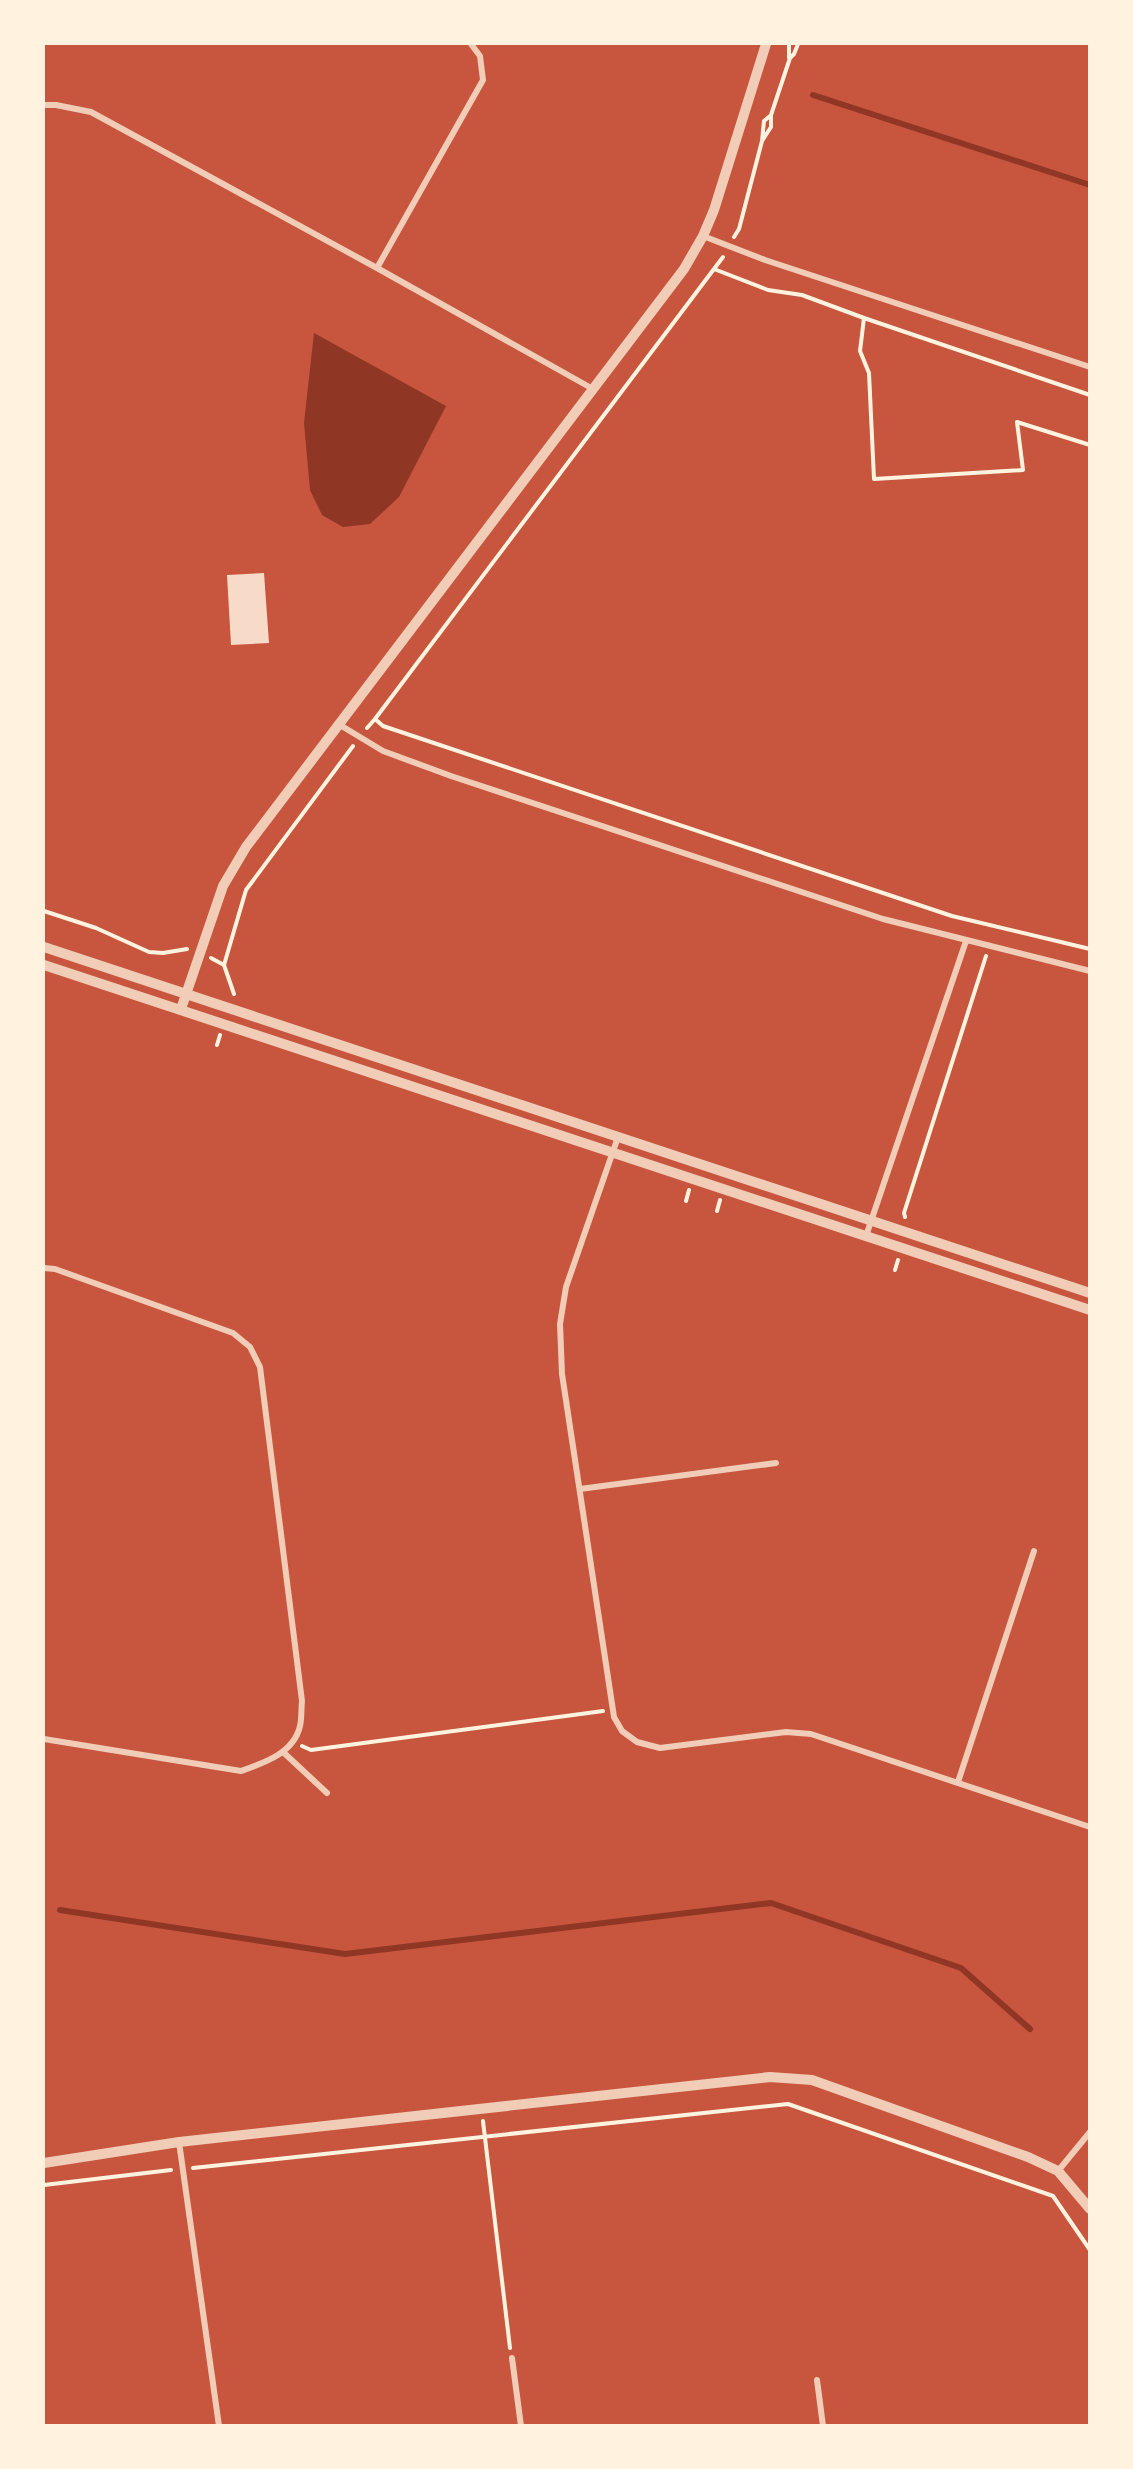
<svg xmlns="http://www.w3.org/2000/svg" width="1133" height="2469" font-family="'Nunito Sans',sans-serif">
<rect width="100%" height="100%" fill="#c8553d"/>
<path fill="#8f3625" d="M314,333L446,406L399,497L370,524L343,527L322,515L310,490L304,423Z"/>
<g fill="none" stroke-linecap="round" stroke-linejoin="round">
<path stroke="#8f3625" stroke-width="6" d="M813,95L1090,185
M60,1910L345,1954L771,1903L961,1968L1030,2029"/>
</g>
<path fill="#f7dbc8" d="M264,573L269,643L231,645L227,575Z"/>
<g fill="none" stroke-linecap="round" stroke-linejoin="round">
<path stroke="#fff3e0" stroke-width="4" d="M789,44V58
M762,141L764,121L770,116
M734,237L739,229L762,141L771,127V115L790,58L794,54L798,44
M714,269L768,290L802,295L864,318L860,351L869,373L874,479L1023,470L1017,422L1090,445
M864,318L1090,395
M375,719L723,257
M367,728L375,719L383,726L952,916L1090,949
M44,911L96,928L149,952L163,953L187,949
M211,958L224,965
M234,994L224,965L246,890L353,746
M217,1045L220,1035
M686,1201L689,1190
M717,1211L720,1200
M905,1217L904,1213L986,956
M895,1270L898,1260
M302,1746L311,1750L603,1711
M483,2121L510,2348
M193,2168L788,2104L1053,2196L1090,2250
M44,2185L171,2170"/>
<path stroke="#f1ccb7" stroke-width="6" d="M44,105H56L91,112L377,268L593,389
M703,236L765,260L1090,367
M377,268L483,80L480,56L471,44
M340,725L383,751L451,776L883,919L1090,971
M618,1137L566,1287L560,1324L562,1374L614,1717L622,1731L637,1742L660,1748L786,1732L811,1734L1090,1827
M866,1236L966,941
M44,1268L55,1269L233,1333L250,1347L260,1367L302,1701C301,1709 302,1718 300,1726C294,1753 264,1763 241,1771L44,1739
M580,1489L776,1463
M283,1752L327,1793
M958,1782L1034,1551
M179,2142L219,2426
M1058,2171L1090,2132
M512,2358L521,2426
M817,2380L823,2426"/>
<path stroke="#f1ccb7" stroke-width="10" d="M44,947L1090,1293
M44,965L1090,1310
M181,1009L223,886L246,847L684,269L703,236L714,210L766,44
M44,2163L179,2142L770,2077L812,2080L1028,2157L1058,2171L1090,2209"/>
</g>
<rect width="1133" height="2469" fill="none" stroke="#fff3e0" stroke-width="90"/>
</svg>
